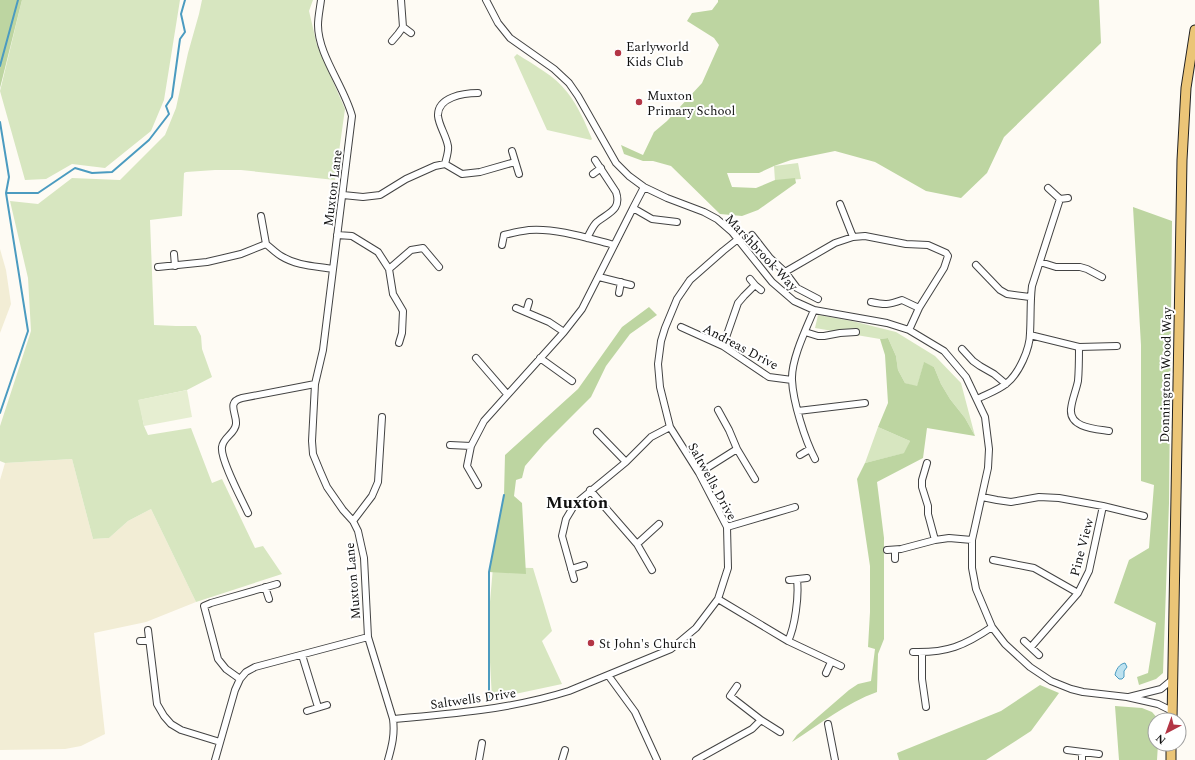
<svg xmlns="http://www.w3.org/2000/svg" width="1195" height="760" font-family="Spectral,serif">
<rect width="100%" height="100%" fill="#fefbf4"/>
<path fill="#f2edd5" d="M0,249L6,270L11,304L0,333Z
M72,459L93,539L109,538L128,521L151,509L196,602L146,622L94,633L105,734L81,746L65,749L0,750V480L5,463Z"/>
<path fill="#d7e6c0" d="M22,0H180L164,100L151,131L105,168L72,164L46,179L25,180L0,91Z
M202,0H313L309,11L317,45L345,109L335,180L241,170H215L186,172L184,173L182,216L150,220L154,325L176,326H196L201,336L202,349L212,377L187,390L139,400L144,426L148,435L191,428L212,483L222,479L255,548L263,546L282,574L196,602L151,509L128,521L109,538L93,539L72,459L5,463L0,461V426L31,331L28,278L10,201L38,204L72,178L120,180L165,135L176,108L188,53L199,14Z
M517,54C534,65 555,76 567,92C578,106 585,122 592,139L591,140L547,130L514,57Z
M798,163L801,179L775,181L774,166Z
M818,315L852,321L896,332L935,356L961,383L975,436L965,418L950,399L941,384L934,367L924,363L917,387L905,383L898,370L896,356L888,338L880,339L815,328Z
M878,427L910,441L905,453L865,463Z
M493,567L533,568L552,631L542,641L562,684L492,699L488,625Z"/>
<path fill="#bdd5a1" d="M0,0H22L0,88Z
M718,0H1099L1101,43L1004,137L987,173L961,198L926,191L875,162L835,151L791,160L774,166L759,173H727L732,187L756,188L775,180L795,178L796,183L758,210L742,216L720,214L671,166L653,161H643L624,154L621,145L643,155L654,132L667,121L702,83L719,45L714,38L687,21L692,13L712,10L718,2Z
M1133,207L1172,221L1169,503L1163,673L1156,679L1139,685L1137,677L1148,673L1156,623L1114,603L1129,560L1149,548L1154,485L1141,481V345Z
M649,307L657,315L630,334L606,366L591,397L544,444L525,466L522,478L516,480L514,496L522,503L526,574L489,572L504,495L505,455L578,389L622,327Z
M888,338L896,356L898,370L905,383L917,386L924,362L934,367L941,384L950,399L965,418L975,436L927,428L923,458L877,482L884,538V639L878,654L877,692C846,703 820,724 792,742L797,735L849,690L858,684L871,681L875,649L868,647L870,612V566L857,479L865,463L904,453L910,441L878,427L888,403L885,355L880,339Z
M1040,685L1059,693L1031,731L986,760H899L897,753L1001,711Z
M1115,706L1142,708L1152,712L1159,720H1155V744H1158L1157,760H1119Z"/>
<path fill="#e6eed1" d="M187,390L192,417L144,426L138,400Z"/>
<path fill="#bde2f0" stroke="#4b9bc0" d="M1125,663L1127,667L1124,671V677L1122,679H1119L1115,675C1116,670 1119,664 1125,663Z"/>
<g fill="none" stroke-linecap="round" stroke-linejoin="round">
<path stroke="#4b9bc0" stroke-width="2" d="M0,66L18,0
M0,122L9,177L6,193
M0,413L28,331L6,193H38L75,168L92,173L112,172L149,140L169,114L166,106L172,97L180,39L185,32L181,14L185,0
M489,701V572L504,495"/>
<g stroke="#434343" stroke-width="8">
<path id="street" d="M321,0C320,8 318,17 318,25C318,55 344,86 352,116L323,350L315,384L312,441L313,454L320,471L327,487L343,510L353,521L358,531L364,558L368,637L393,719C395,734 392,746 388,760
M486,0L498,23L510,38L554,69L569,83L578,96L616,163L629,176L644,187L667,198L704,212L717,219L732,232L772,282L794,301L814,310L887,323L909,330L944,351L966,377L985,417L989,449L988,468L972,540V568L976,589L992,627L1005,644L1030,667L1051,681L1071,689L1083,692L1127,697L1158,704L1172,711
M403,27L411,33
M392,41L398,34L403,27L401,0
M512,151L519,174
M445,164L462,174L480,172L515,162
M593,174L601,168
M1048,188L1060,199L1068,198
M343,195L363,197L380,195L406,179L435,166L445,164C446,159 449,151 448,146C446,135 439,126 438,116C437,97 464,93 478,93
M840,204L853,237
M633,208L644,187
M337,235L352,236L378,252L389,269L393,294L403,311L402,333L399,343
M504,235C512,233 521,231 529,230C557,228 587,238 614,245
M752,235L770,258L785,272L835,243L853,237L865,236L906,244L928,245L946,253L948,256L944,268L919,308L909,330
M587,238C590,233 593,225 597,222C608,213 622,210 616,192L595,160
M266,244C271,248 276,253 281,256C297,266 315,266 333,269
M502,245L504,235
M174,254L175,266
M1040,262L1056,267H1080L1087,269L1102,277
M976,265L1000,290L1007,294L1030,297
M158,267L207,262L241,254L266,244L261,216
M389,269L411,250L423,248L439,267
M785,272L797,288L818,299
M599,277L631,285
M750,279L755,285
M619,293L621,282
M871,302C885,305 888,305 902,300L919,308
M516,308L549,322L564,332
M814,310C806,329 791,360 792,380C793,402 805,440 815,459
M526,312L529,302
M681,327L723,346L769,377L792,380
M805,332L818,336H824L840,333L856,332
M1030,335L1079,347L1117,346
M723,346L738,303L744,296L755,285L761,290
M1079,347C1079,358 1079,370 1078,381C1076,391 1072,399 1071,409C1069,428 1096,429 1109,431
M962,349L973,361L980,366L994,374L1006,384
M476,358L507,394
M540,358L572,381
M977,399C987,394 999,390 1007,383C1019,373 1030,349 1030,333C1031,317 1030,302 1032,286L1060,199
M718,410L729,430L737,449
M798,411L865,403
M450,445L471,446
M800,455L810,449
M626,462L651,437L670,427
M699,473L737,449L755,479
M478,485L467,466L471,446L484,421L564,332L582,309L633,208L652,219L677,222
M590,490L637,544L652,570
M982,497L997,500L1011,502L1039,497L1059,498L1103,506L1144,516
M248,513C242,500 220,459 222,447C223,437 235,434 236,424C237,414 226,402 242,398L315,384
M353,521L372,496L378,482L382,417
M727,527L795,507
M935,540L949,538L972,540
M637,544L659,524
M887,550L901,549L935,540L928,514V506L922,487V480L927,463
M895,550V559
M993,560L1034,568L1078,593
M571,569L584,565
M574,579L562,536L566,519L575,504L626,462L597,432
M789,580L807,578
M797,580C799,596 795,627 788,641L841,666
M265,587L269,599
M718,599L788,641
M148,630L157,704L164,716L171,724L181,730L220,742
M140,641H148
M1024,641L1039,655
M1031,647L1078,593L1089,571L1103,506
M913,652C947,653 964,646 992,627
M922,652V679L926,707
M302,655L318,707
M826,673L831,662
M608,675L635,712L657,760
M240,679L226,669L218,659L204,606L211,603L277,584
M1129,697L1161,689L1173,679
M307,711L327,705
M393,719C452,714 512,709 569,691L671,649L696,628L718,599L728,568L727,527L699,473L670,427L660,387L658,364L661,341L665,328L677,299L690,280L723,251L738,239
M761,720L780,732
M828,724L835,760
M1067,750L1099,754
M215,760L235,690L240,679L246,672L255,667L368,637
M479,760L482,743
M562,760L565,750
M696,760L752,729L761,720L730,696L737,686
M1082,760V752"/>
</g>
<g stroke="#212121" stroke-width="11">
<path id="primary" d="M1172,720L1182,160L1186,88L1195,30
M1171,760V744"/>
</g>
<use href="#street" stroke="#fff" stroke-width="6"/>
<use href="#primary" stroke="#ebc577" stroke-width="9"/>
</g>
<g fill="#b33545" stroke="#fff" stroke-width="1.5">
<circle cx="618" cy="53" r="4"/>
<circle cx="639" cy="102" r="4"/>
<circle cx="591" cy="643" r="4"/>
</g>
<g text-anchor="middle" stroke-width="4" stroke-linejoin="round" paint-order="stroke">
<g font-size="13" fill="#101010" stroke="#fff" text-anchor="start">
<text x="626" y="51">Earlyworld<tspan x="626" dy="15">Kids Club</tspan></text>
<text x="647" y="100">Muxton<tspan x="647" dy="15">Primary School</tspan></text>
<text x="599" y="648">St John's Church</text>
</g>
<g font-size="13" fill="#101010" stroke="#fff">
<text transform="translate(332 188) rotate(-83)" y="5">Muxton Lane</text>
<text transform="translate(762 252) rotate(47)" y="5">Marshbrook Way</text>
<text transform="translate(741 346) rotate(28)" y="5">Andreas Drive</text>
<text transform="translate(1165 375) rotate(-89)" y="5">Donnington Wood Way</text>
<text transform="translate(713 481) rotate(61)" y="5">Saltwells Drive</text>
<text transform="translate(1081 547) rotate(-75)" y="5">Pine View</text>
<text transform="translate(352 581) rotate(-95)" y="5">Muxton Lane</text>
<text transform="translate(473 698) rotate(-8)" y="5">Saltwells Drive</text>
</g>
<g font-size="17" font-weight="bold" fill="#101010" stroke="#fff">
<text x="577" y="508">Muxton</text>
</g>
</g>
<g transform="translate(1167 732) rotate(221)"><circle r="19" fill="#ffffff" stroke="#9f9f9f"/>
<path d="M0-3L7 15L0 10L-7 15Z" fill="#b33545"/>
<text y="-6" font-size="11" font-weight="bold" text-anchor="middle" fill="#101010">N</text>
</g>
</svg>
